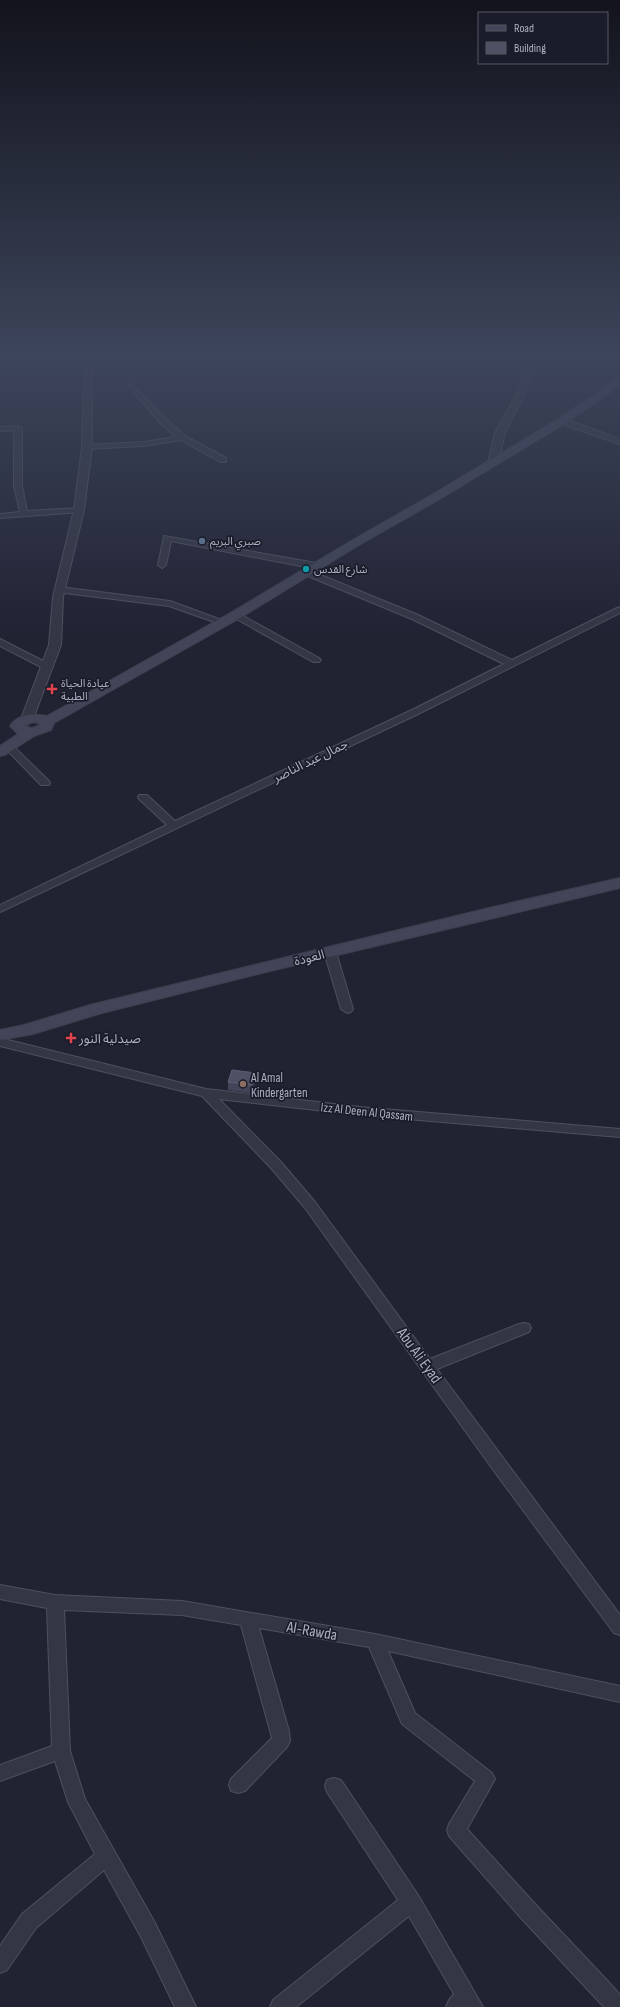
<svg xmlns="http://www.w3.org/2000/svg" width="620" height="2007" font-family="'Sofia Sans Condensed','Noto Sans Arabic',sans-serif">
<rect width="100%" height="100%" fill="#212333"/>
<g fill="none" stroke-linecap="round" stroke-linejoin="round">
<g stroke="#4e505f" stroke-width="2">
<path id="minor" d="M131,383L166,419L185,436L226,458V462H220L181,440L144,446L84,449V445H87L144,442L176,437L160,423L129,386V384Z
M559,419H565L620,439V444L559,423Z
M18,426L22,428V486L27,511L79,508L83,510L82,512L0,518V514L20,512L14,486V430L0,431V427Z
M164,536L316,563L320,566L316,569L171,541L166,565L162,568L158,565Z
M306,569L418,615L512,660L617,608L620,607V613L420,713L0,912V905L167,825L139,799L138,797L139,795H147L175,821L414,709L504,664L412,619L303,574V570Z
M60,587L170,601L227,622L226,624H220L169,606L57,592L56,590Z
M236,612L319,658L321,660L319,662H313L233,617V613Z
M0,639L49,664L51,666L49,668H43L0,646Z
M8,743L11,744L49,781L50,783L49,785H41L5,748L3,746L5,744Z
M330,949L336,952L353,1009L351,1012L347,1013L341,1009L324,952Z
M0,1038L206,1089L360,1107L620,1129V1137L360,1115L219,1099L281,1162L315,1202L430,1359L519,1324L524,1323L529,1324L531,1328L529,1332L437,1369L620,1615V1635L614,1633L494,1471L305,1208L271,1168L202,1096L0,1046Z
M0,1585L55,1595L182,1601L375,1634L620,1686V1702L388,1651L415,1713L492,1773L495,1779L467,1829L535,1904L616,1990L620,1995V2007H604L521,1918L449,1836L447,1830L449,1824L475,1781L402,1724L369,1647L259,1628L289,1731L290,1741L287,1747L245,1791L238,1793L231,1791L229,1785L231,1779L272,1738L241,1625L182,1615L64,1610L70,1751L85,1799L155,1923L196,2007H175L141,1937L104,1870L36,1928L7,1970L0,1973V1946L22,1914L95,1854L68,1802L55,1761L0,1781V1765L52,1746L47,1608L0,1599Z
M334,1778L341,1780L418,1895L483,2007H446L449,2000L454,1994L409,1916L296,2007H270L273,2000L398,1900L327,1792L325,1786L327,1780Z"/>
</g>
<g stroke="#4e505f" stroke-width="2">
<path id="tertiary" d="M88,353H96L92,372V447L84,510L63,597L61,645L33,719L27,723L21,719L49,645L53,597L74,510L82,447L84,372Z
M531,353H539L524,395L505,433L498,463L493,466L490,465L488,463L495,433L516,395Z"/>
</g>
<g stroke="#3d3f4e" stroke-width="2">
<path id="secondary" d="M620,377V385L566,423L438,500L359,545L240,618L54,723L51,730L34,736L5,755L0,756V746L18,734L10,726C18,714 33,713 47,716L232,612L351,541L430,496L558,419ZM33,722L38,723L40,725L32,728L24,726Z
M620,878V888L266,972L102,1013L33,1034L0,1040V1030L24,1025L90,1005L489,908Z"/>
</g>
<use href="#minor" fill="#343644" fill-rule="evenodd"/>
<use href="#tertiary" fill="#343644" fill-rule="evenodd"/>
<use href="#secondary" fill="#424457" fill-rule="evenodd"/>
</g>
<path fill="#424559" d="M256,1073V1081L252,1093L228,1090V1082Z"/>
<path fill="#303345" d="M256,1073V1081L252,1093V1085Z"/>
<path fill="#4e5164" stroke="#5d6073" d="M232,1070L256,1073L252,1085L228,1082Z"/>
<linearGradient id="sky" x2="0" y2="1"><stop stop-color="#12131c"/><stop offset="0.56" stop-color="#3d455b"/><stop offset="1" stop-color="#3d455b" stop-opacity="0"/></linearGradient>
<rect width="620" height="634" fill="url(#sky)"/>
<circle fill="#5c6f8a" stroke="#1a1c29" stroke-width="1.5" cx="202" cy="541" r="4"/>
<circle fill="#0f9aa8" stroke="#1a1c29" stroke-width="1.5" cx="306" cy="569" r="4"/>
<g fill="#e0444e" stroke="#1a1c29" stroke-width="1.5">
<path d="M50 683h4v4h4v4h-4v4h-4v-4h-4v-4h4z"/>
<path d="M69 1032h4v4h4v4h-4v4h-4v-4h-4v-4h4z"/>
</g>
<circle fill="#8d6e63" stroke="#1a1c29" stroke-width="1.5" cx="243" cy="1084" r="4"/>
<g text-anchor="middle" stroke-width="3.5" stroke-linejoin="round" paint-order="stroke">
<g font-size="11" fill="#aeb0c1" stroke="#1a1c29" text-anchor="start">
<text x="210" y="545">صبري البريم</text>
<text x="314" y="573">شارع القدس</text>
<text x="61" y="687">عيادة الحياة<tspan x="61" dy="13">الطبية</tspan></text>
</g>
<g font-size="13" fill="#aeb0c1" stroke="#1a1c29">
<text transform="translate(310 760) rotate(-26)" y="5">جمال عبد الناصر</text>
<text transform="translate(309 957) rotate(-14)" y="5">العودة</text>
<text transform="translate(367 1111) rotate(6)" y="5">Izz Al Deen Al Qassam</text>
</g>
<g font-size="13" fill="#aeb0c1" stroke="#1a1c29" text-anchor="start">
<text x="79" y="1043">صيدلية النور</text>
<text x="251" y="1082">Al Amal<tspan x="251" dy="15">Kindergarten</tspan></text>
</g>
<g font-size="16" fill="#aeb0c1" stroke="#1a1c29">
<text transform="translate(420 1355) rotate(54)" y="6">Abu Ali Eyad</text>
<text transform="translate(312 1630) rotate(10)" y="6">Al-Rawda</text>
</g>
</g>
<rect x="478" y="12" width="130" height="52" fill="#1a1c29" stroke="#555766"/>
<rect x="486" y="25" width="20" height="6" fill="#424457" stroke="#555766"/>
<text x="514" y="32" font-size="12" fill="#aeb0c1">Road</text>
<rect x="486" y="42" width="20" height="12" fill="#4e5164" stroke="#555766"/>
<text x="514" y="52" font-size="12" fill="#aeb0c1">Building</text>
</svg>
